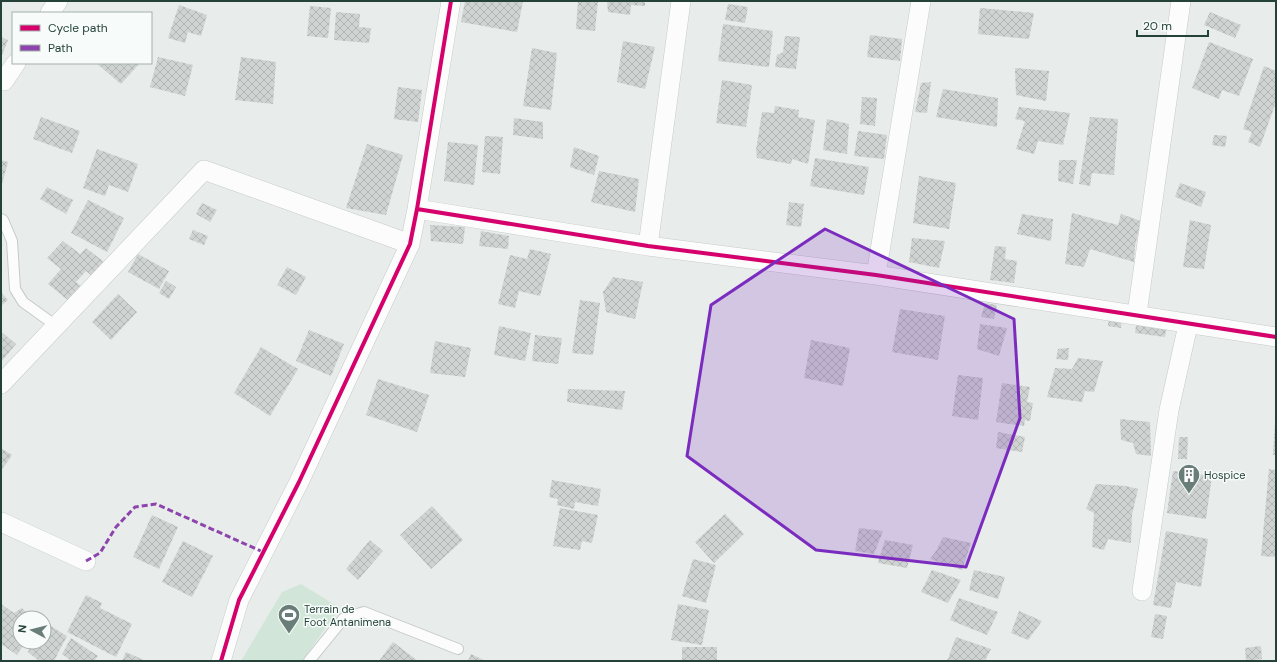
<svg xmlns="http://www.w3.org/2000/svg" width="1277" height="662" font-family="'DM Sans',sans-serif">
<defs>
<pattern id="building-cross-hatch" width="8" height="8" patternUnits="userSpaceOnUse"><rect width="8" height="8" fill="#cfd4d2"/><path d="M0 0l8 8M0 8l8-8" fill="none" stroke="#b2b7b5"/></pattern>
</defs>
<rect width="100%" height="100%" fill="#e8edeb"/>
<path fill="#d1e6d8" d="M301,584L340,608L302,661H241L282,592Z"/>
<path fill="url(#building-cross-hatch)" d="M465,1H523L517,32L461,22Z
M578,1H598L595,31L576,29Z
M607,1H645V6L631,5L630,15L608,12Z
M728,4L748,7L745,23L725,20Z
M179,5L207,15L201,36L188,32L185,43L168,38Z
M310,6L331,8L328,38L307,36Z
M980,8L1034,13L1029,39L978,34Z
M336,12L360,14L359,27L371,28L369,43L334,40Z
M1210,12L1241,25L1235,38L1204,25Z
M723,24L773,31L769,67L718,61Z
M870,35L902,39L900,61L867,57Z
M785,36L800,37L796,69L775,67L777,55L783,52Z
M1,37L8,40L1,58Z
M623,41L655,47L645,89L617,82Z
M1209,42L1253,59L1239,96L1222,90L1219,99L1192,88Z
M532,48L557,53L551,110L523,106Z
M158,57L193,65L185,96L150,87Z
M241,57L276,62L273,104L235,100Z
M96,63H140L121,84Z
M1264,66L1276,71V102L1260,147L1248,142L1252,132L1243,129Z
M1015,68L1049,71L1046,101L1016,95Z
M722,80L752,85L746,127L716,123Z
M931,82L927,113L915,112L921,83Z
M398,87L422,90L418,122L394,119Z
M943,89L998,98L997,127L936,117Z
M862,97L877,98L875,126L860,124Z
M775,106L799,110L798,117L815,120L808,164L792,159L791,164L757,158L756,150L762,112L774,113Z
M1019,107L1070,113L1063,145L1038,141L1034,154L1016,149L1025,121L1015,119Z
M41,117L80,131L72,153L33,139Z
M1090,117L1118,119L1114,175L1092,173L1090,186L1079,184Z
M514,118L543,122V139L513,135Z
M827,119L849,124L847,154L823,150Z
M858,131L887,135L884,159L854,156Z
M1214,135L1227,136L1225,147L1212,145Z
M485,136L503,137L500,174L482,172Z
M448,142L478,145L474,185L444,181Z
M367,144L403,155L386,215L346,208Z
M574,147L599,156L594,175L570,167Z
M97,149L138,164L128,192L109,185L105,196L83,188Z
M815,158L869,167L864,195L810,186Z
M1,160L8,162L1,188Z
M1059,160H1077L1073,184L1058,181Z
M599,171L639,179L635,212L591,202Z
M919,176L956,183L949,229L913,223Z
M1180,183L1206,192L1201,207L1175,197Z
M47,187L73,200L66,214L40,199Z
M88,200L124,218L107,252L71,233Z
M789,202L804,204L801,227L786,225Z
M202,203L217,210L210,222L196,214Z
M1072,213L1118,225L1121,214L1141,221L1135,246L1134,262L1090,249L1084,267L1065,264Z
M1022,214L1053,219L1051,241L1017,234Z
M1190,220L1211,225L1204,269L1183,267Z
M430,225L465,227L463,244L431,241Z
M193,230L208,236L204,245L189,239Z
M481,231L509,236L508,249L479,246Z
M912,238L945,241L939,268L909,262Z
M63,241L80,254L86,248L104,262L92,276L86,271L76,282L82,287L69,301L48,284L61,269L47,258Z
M995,246L1006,247L1005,259L1017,261L1014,283L990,280Z
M530,249L551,254L540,296L519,291L515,308L498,304L510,255L527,259Z
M138,254L169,271L159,289L128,272Z
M287,267L306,277L296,295L277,285Z
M613,277L643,282L635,319L606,312L603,292Z
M166,281L176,287L169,299L159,293Z
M1,292L8,300L1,306Z
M118,294L137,312L111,340L92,322Z
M580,300L600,303L593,355L572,353Z
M985,303L997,305L994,319L981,317Z
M900,309L945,316L938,360L892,352Z
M1109,314L1122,316L1121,328L1108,326Z
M1137,318L1167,323L1165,337L1135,333Z
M980,324L1007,328L999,356L977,349Z
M499,326L531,333L525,361L494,355Z
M309,330L344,344L331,376L296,361Z
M3,333L16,344L1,362V335Z
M535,335L562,338L558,364L532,361Z
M811,340L850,348L843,386L804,378Z
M435,341L471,348L465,377L430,373Z
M261,347L298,369L270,416L234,393Z
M1069,348L1068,360L1056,359L1058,349Z
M1078,358L1103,361L1094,392L1085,391L1082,402L1047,397L1055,368L1072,369Z
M958,375L983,378L978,420L952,416Z
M378,379L429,395L417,432L366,415Z
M1002,383L1030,387L1027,402L1033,403L1030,421L1025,420L1024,426L996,422Z
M568,389L625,391L622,410L567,402Z
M1120,419L1150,422L1151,456L1136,454L1133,443L1121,440Z
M1275,421H1276V455H1273Z
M998,432L1025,437L1022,452L996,448Z
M1179,437H1188L1187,459H1178Z
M1,448L12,455L1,471Z
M1269,469L1276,470V557L1261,556Z
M1173,471L1212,476L1206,519L1167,513Z
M552,480L601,489L598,506L575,502L574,509L557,505L558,499L549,497Z
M1096,484L1126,486L1138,489L1132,515L1131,543L1108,539L1104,550L1092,547L1094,513L1086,509Z
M432,506L463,540L431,569L400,535Z
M560,508L598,515L592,543L582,541L580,550L553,546Z
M725,514L744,534L714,563L695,542Z
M152,515L178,527L159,569L133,557Z
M859,528L883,531L874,554L855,551Z
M1166,531L1208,539L1201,587L1176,582L1171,608L1153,605Z
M943,537L971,543L962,570L930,559L936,551Z
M370,540L383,551L358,580L346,569Z
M885,540L913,545L907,568L878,563Z
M183,541L213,556L192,597L162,582Z
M693,559L716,565L706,603L682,596Z
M932,570L961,580L948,603L921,592Z
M974,570L1005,577L998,599L969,590Z
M86,595L102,603L100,608L132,624L116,657L67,632Z
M959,598L998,612L987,635L950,620Z
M1,604L14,613L22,608L32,618H20V633L15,640L23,646L17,655L1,644Z
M678,604L709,610L702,645L671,640Z
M1019,611L1042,621L1028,640L1011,633Z
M1155,614L1167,616L1163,639L1151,637Z
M44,622L67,636L54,661H39L28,652L32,642H44Z
M956,637L991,649L985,661H947Z
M71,638L98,656L94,661H71L62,654Z
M393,642L418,661H379Z
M1261,646L1262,659L1246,661L1245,648Z
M682,647H717V661H682Z
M126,652L146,661H122Z
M471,654L486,661H468Z"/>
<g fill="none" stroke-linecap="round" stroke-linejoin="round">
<g stroke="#c5cac8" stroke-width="12">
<path id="service" d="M1,219L3,220L12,241L15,289L23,302L55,325
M309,661L344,618L364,612L458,649"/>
</g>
<g stroke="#c5cac8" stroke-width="20">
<path id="minor" d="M50,13L58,1
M4,81L16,63
M417,209L648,246L876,275L1276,337
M648,246L681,1
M876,275L921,1
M1137,314L1181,1
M1,384L204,170L410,244
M1,522L86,561
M1142,591L1169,410L1188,325
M221,661L239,600L299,482L410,244L417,209L451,1"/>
</g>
<use href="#service" stroke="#fcfcfc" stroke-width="10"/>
<use href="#minor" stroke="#fcfcfc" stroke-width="19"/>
<path stroke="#8e44ad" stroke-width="3" stroke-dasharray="6 3" stroke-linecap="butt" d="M86,561L100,553L116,527L135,507L156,504L263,552"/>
<g stroke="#f7fbf9" stroke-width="6">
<path id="cycleway" d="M417,209L648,246L876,275L1276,337
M221,661L239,600L299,482L410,244L417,209L451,1"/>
</g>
<use href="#cycleway" stroke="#d6006c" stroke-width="4"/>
</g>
<path fill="#7b2cbf" fill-opacity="0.2" stroke="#7b2cbf" stroke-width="3" stroke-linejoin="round" d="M825,229L1014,319L1020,418L966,567L816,550L687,456L711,305Z"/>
<defs>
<g id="building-pin" transform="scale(1.15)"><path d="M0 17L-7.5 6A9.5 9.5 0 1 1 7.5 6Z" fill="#697e78" stroke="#f7fbf9"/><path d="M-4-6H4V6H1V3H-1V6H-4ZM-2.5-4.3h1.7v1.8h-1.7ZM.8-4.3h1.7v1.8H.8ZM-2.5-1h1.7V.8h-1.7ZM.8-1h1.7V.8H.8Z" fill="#fff"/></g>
<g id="stadium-pin" transform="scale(1.15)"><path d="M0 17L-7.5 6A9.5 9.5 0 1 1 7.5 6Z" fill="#697e78" stroke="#f7fbf9"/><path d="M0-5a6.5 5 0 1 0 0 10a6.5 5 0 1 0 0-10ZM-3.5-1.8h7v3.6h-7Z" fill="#fff"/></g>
</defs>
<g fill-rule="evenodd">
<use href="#building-pin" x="1189" y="475"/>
<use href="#stadium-pin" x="289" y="615"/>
</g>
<g text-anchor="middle" stroke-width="3" stroke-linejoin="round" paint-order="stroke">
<g font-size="11" fill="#24423a" stroke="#f7fbf9" text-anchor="start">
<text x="1204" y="479">Hospice</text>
<text x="304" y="613">Terrain de<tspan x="304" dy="13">Foot Antanimena</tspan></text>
</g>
</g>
<rect width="1277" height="662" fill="none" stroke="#24423a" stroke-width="4"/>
<rect x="12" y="12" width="140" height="52" fill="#f7fbf9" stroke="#a3b1ad"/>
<rect x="20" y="25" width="20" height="6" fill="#d6006c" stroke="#a3b1ad"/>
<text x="48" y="32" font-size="12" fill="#24423a">Cycle path</text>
<rect x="20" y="45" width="20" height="6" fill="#8e44ad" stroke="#a3b1ad"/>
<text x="48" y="52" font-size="12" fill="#24423a">Path</text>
<g transform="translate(32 630) rotate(277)"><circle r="19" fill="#f7fbf9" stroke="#a3b1ad"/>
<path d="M0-3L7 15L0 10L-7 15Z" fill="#697e78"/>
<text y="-6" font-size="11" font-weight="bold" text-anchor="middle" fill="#24423a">N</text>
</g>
<path d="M1137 30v6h71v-6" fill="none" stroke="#24423a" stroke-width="2"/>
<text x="1143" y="30" font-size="12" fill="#24423a" stroke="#f7fbf9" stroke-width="3" paint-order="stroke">20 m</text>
</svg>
